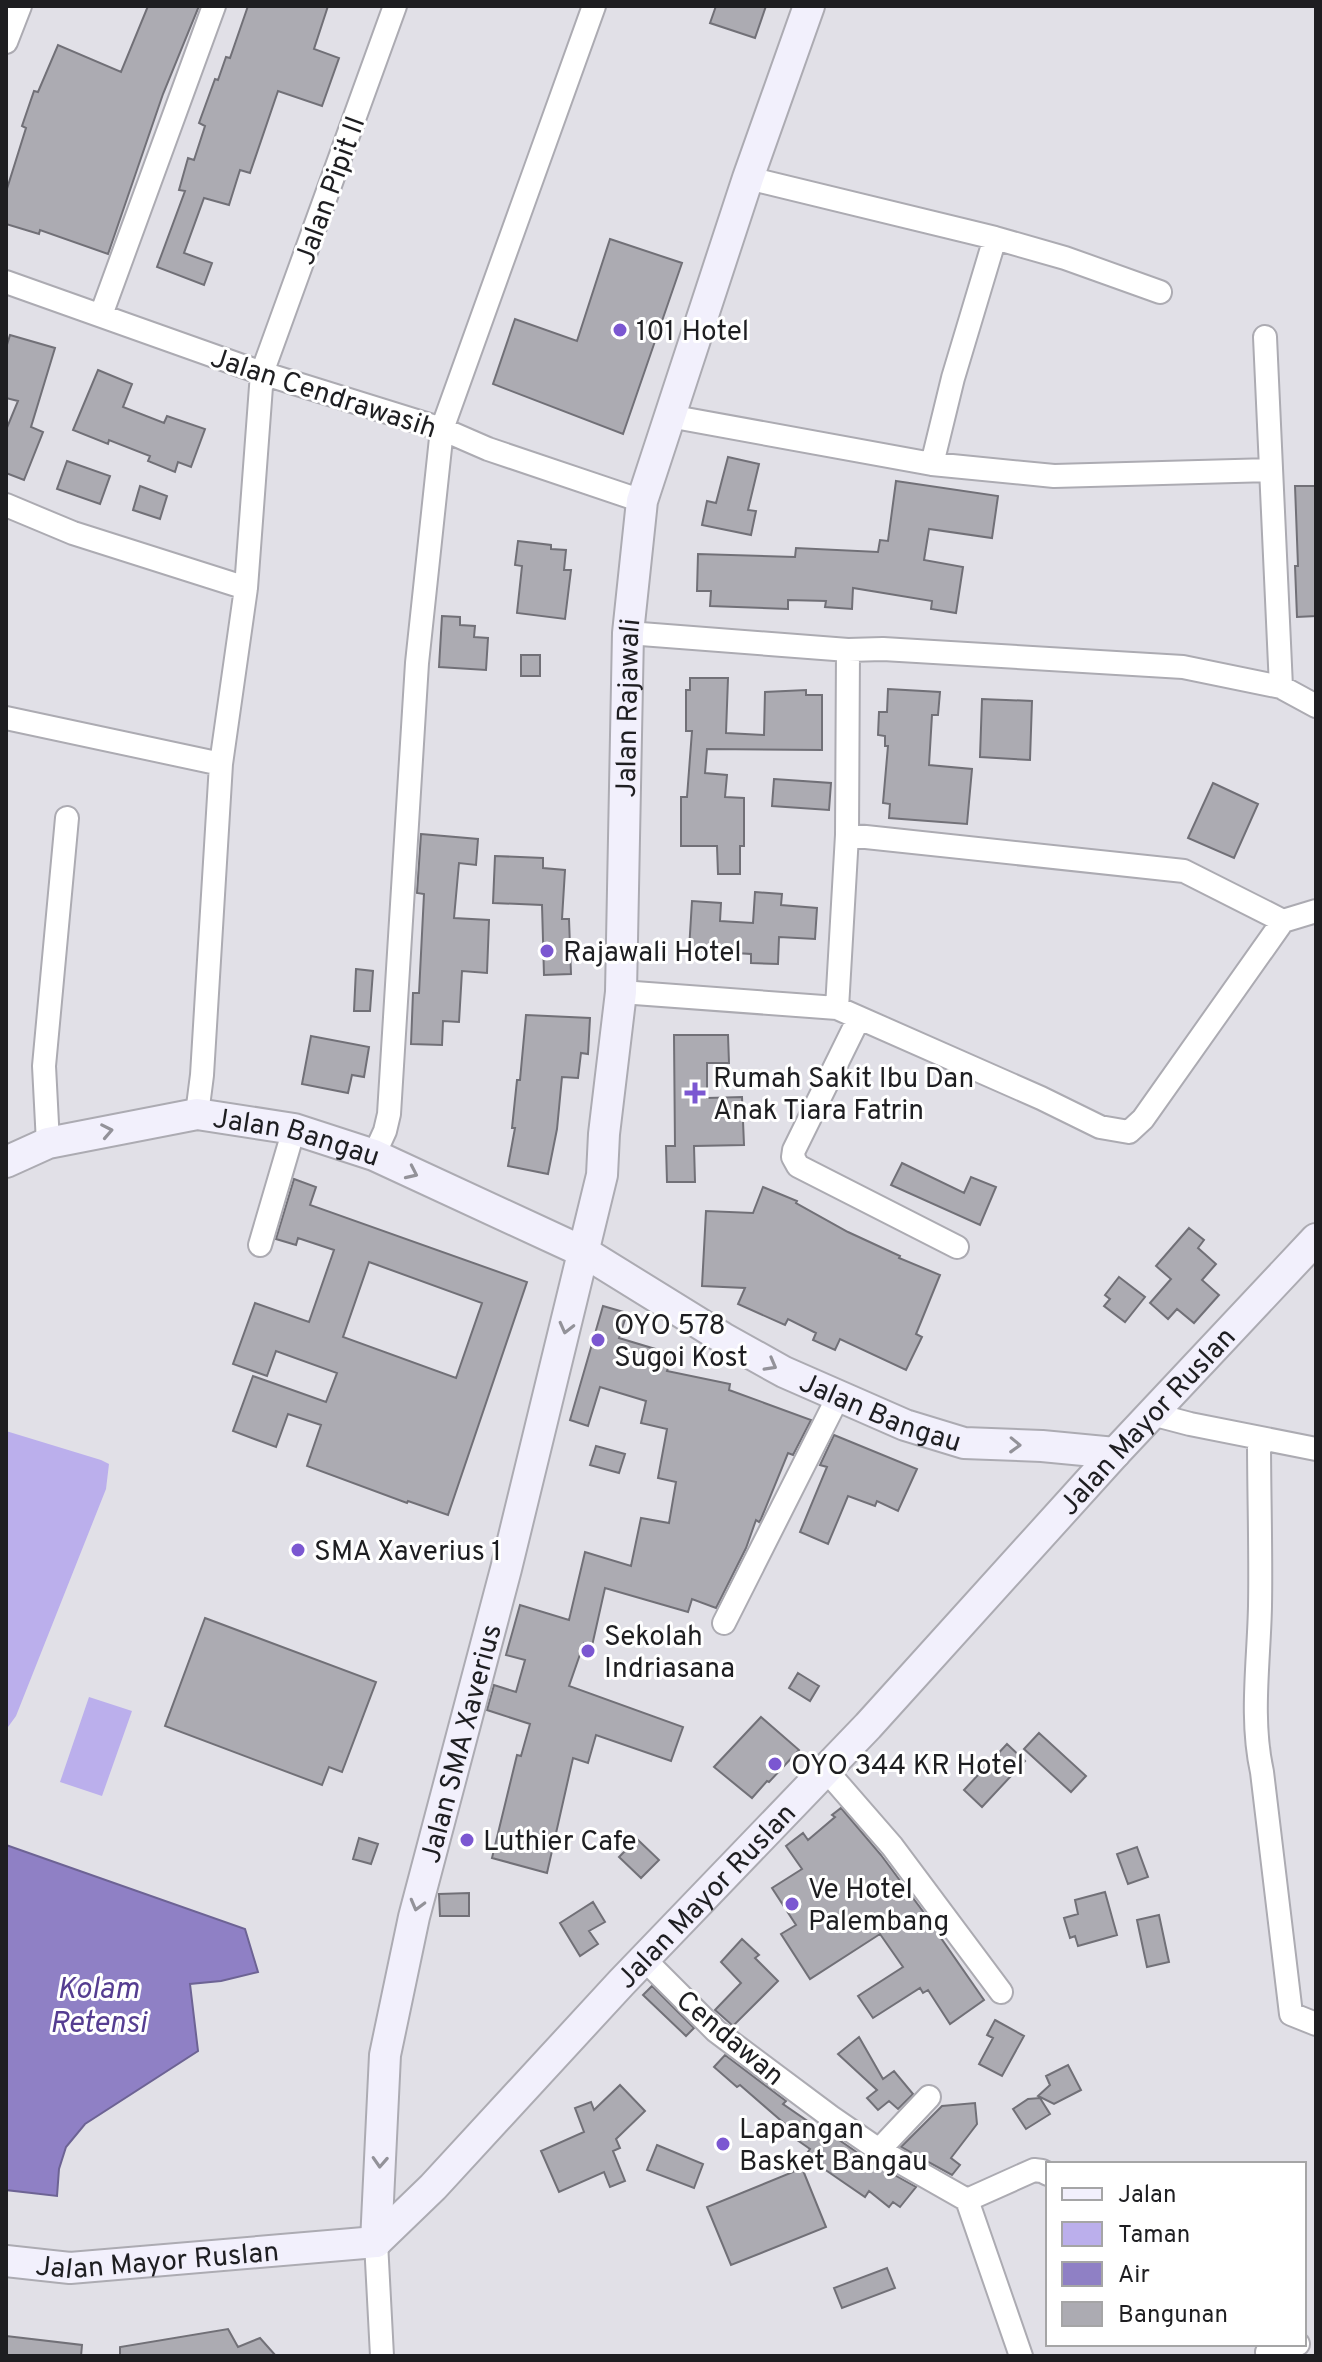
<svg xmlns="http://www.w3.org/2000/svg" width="1322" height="2362" font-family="Overpass,sans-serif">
<rect width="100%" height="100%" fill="#e1e0e7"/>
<path fill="#bbafec" d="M6,1431L101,1460L109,1464L106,1489L16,1716L8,1727L6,1726Z
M89,1697L132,1711L102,1796L60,1782Z"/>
<path fill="#8f80c5" stroke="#6d6394" stroke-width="2" d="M6,1845L245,1929L258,1972L221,1981L190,1984L198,2051L85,2124L66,2147L59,2169L57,2196L6,2190Z"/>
<path fill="#acabb2" stroke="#717077" stroke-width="2" fill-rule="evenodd" d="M148,6H199L163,94L108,254L40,230L39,234L6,224V192L26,128L22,126L34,91L38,92L58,45L121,72Z
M248,6H328L314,49L339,58L322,106L278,91L250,173L240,170L229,205L204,198L184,253L212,263L204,285L157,267L185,191L179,190L188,158L194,160L205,126L199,123L215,79L218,80L226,57L230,58Z
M716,6H766L755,38L710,23Z
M610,239L682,263L623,434L493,384L515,319L577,341Z
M10,335L55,348L31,427L43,432L24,480L6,473V430L18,401L6,398V348Z
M98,370L132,384L123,407L164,423L167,416L205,429L191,467L178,462L175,472L148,461L150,456L109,440L108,444L73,430Z
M728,457L759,464L748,510L756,511L751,535L702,525L707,501L716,503Z
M67,461L110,476L100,504L57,489Z
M896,481L998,496L992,538L929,529L924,560L963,567L956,613L931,609L932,601L853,588L852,609L825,607L826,601L788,600V609L710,606L711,591H697L698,554L795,557L796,548L878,552L880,540L888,541Z
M140,486L167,496L160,519L133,510Z
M1295,486H1316V616L1297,617L1295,566H1298Z
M518,541L551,545V549L566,550L564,570H571L565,619L517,613L522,566L515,565Z
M442,616L460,617V625L475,626L474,637L488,638L486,670L439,667Z
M521,655H540V676H521Z
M690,678H728L726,733L764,735L765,692L806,690V695H822V750L707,749L705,773L727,775L725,797L744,798V846H740V874H718L717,846H681V797H687L692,731H686V690H690Z
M888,689L940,692L938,715H932L929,765L972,769L967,824L889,818L890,804L883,803L888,746H885V736L878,735L879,712H887Z
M982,699L1032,701L1030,760L980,757Z
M774,779L831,783L829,810L772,806Z
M1213,783L1258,804L1234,858L1188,838Z
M421,834L478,839L476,865L459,863L454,918L489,920L487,973L462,971L459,1022L443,1021L442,1045L411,1044L413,993H419L424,894L417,893Z
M495,856L543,858V868L565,870L562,919H569L571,974L544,975L542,905L493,903Z
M755,892L782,894L781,905L817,908L815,939L779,937L778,964L751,963V954L689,950L692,901L721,903L720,921L753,923Z
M356,969L373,971L370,1011H354Z
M526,1015L590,1018L588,1054L581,1053L578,1078L562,1077L557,1129L548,1174L508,1166L515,1128H512L517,1080H520Z
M674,1035H728L729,1063H707V1098L742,1097L744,1145L694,1146L695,1182H667L666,1146H675Z
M311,1036L369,1047L364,1077L352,1075L348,1093L302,1084Z
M902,1163L964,1193L971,1177L996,1187L980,1225L891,1185Z
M294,1179L316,1187L310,1205L527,1282L448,1515L408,1501L407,1503L307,1466L321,1425L288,1414L276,1447L233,1431L253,1376L326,1402L337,1373L276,1351L267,1376L233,1364L255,1303L309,1322L334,1250L298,1238L296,1245L276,1239ZM369,1262L482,1303L456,1378L343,1337Z
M763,1187L797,1201L796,1203L848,1232L900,1256L899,1258L940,1275L916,1334L922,1337L906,1370L840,1339L835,1350L813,1340L816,1333L788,1319L785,1325L738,1304L745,1288L702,1286L706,1211L753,1213Z
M1189,1228L1204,1240L1198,1248L1216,1264L1202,1280L1219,1295L1194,1323L1177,1309L1168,1319L1150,1303L1171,1279L1156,1266Z
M1119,1277L1145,1297L1125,1322L1104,1306L1110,1299L1105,1295Z
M603,1306L627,1313L619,1338L672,1354L667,1371L730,1384L729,1390L811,1420L793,1455L788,1453L761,1519L759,1522L756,1520L746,1548L716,1608L692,1599L688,1612L605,1588L592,1646L584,1643L569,1686L683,1727L671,1761L596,1735L588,1763L573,1758L547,1873L492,1858L517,1755L521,1756L530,1724L487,1710L494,1685L516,1692L525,1660L506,1655L520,1605L569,1620L585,1552L631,1566L641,1518L669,1523L676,1482L658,1478L667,1429L641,1423L646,1401L600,1387L588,1426L570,1420Z
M834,1435L917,1469L898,1511L877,1501L875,1506L848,1496L828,1544L800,1532L827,1467L820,1465Z
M596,1446L625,1454L619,1473L590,1465Z
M205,1618L376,1682L342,1772L329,1767L322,1785L165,1726Z
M798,1673L819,1686L810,1701L789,1688Z
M761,1717L799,1750L769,1782L767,1781L752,1798L714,1767Z
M1039,1733L1086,1776L1071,1792L1024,1749Z
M1007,1744L1025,1761L982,1807L964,1790Z
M841,1808L881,1855L942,1937L941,1938L984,2000L950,2024L928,1990L923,1993L920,1988L873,2018L858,1996L903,1967L880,1934L810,1979L781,1934L796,1925L772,1888L802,1869L786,1846L803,1833L808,1840L835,1817L832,1815Z
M359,1838L378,1844L371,1864L353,1859Z
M637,1839L659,1860L641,1878L619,1857Z
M1137,1847L1148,1877L1128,1884L1117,1854Z
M1105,1892L1117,1935L1078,1946L1075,1936L1070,1938L1064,1918L1078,1914L1075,1900Z
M469,1893V1916H440L439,1894Z
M593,1902L605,1922L589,1931L598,1944L580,1956L560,1923Z
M1159,1915L1169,1962L1147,1967L1137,1920Z
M742,1939L759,1955L755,1958L778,1981L733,2026L715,2010L741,1983L721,1962Z
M652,1986L694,2028L686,2036L643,1995Z
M995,2020L1024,2036L1002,2076L979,2064L993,2038L987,2035Z
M859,2037L883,2079L894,2071L913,2094L898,2109L889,2101L878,2110L867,2098L877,2090L838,2054Z
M725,2055L786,2101L783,2104L825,2133L826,2131L871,2162L916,2187L900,2207L893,2202L889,2207L869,2191L865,2197L827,2171L805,2156L810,2149L790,2135L793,2131L740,2085L737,2087L714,2067Z
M1068,2065L1081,2090L1054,2104L1038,2096L1050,2085L1046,2076Z
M620,2085L645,2111L616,2139L620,2148L613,2151L625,2181L610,2187L604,2172L559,2192L541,2151L584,2132L575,2108L591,2102L594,2110Z
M1040,2098L1050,2114L1026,2129L1013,2109L1028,2099Z
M975,2103L977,2124L951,2158L960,2165L952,2175L901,2147L942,2106Z
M657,2145L703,2164L694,2188L647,2170Z
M800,2163L826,2227L731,2265L707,2207L793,2172Z
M887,2268L895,2288L842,2308L834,2288Z
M228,2329L238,2347L260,2338L276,2356H120V2347Z
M6,2336L82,2345L81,2356H6Z"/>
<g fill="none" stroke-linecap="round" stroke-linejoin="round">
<g stroke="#acabb2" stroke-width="26">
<path id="street" d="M6,42L20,6
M748,178L995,238L1065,258L1160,292
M6,282L262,373L442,429L488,449L642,501
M101,315L214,6
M1265,337L1281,687
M669,416L932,464L1054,476L1271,470
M932,464L953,378L995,238
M6,505L73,533L246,588
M628,633L848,650L883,649L1183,667L1281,687L1316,706
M848,650L847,835L1184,871L1283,921L1316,911
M6,718L221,764
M621,992L837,1008L1041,1098L1100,1127L1129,1132L1143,1119L1283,921
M837,1008L847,835
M859,1018L794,1150L793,1157L798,1166L957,1247
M197,1114L202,1075L221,764L246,588L262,373L395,6
M48,1143L44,1066L67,818
M374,1155L385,1131L389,1114L417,663L442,429L594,6
M260,1245L294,1129
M1152,1414L1190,1424L1316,1449
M1259,1439C1259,1494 1261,1550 1260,1606C1259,1661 1250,1718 1262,1772L1291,2014L1316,2024
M724,1623L838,1397
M825,1769L892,1846L1001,1992
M644,1959L716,2031L831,2117L879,2150L967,2200L1021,2356
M879,2150L929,2097
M967,2200L1034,2170L1042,2171L1048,2174
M376,2242L382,2356
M1267,2352L1298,2344"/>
</g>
<g stroke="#acabb2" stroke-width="34">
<g id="secondary">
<path id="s1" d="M6,1162L48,1143L197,1114L294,1129L374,1155L575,1248"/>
<path id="s2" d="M584,1252L723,1338L784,1372L905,1425L964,1443L1042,1446L1115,1453"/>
<path id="s3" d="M376,2242L385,2055L414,1917L506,1569L602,1175L604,1134L621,992L628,633L642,501L748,178L809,6"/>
<path id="s4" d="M6,2261L70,2268L376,2242L433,2187L621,1983L868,1726L1115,1453L1316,1239"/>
</g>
</g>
<use href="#street" stroke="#fff" stroke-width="22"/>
<use href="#secondary" stroke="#f2f0fc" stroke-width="30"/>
</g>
<defs><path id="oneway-chevron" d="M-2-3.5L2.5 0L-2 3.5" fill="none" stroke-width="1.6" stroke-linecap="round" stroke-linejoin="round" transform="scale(2)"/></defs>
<g stroke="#939299">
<use href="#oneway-chevron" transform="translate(107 1131) rotate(-11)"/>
<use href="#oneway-chevron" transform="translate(412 1173) rotate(25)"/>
<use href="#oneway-chevron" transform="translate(566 1328) rotate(104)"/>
<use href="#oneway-chevron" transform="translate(771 1365) rotate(29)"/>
<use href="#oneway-chevron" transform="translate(1015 1445) rotate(2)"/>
<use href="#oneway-chevron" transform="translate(417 1905) rotate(105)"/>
<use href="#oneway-chevron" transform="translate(380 2162) rotate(93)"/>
</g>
<g fill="#7b57d1" stroke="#fff" stroke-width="3">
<circle cx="620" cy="330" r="8"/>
<circle cx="547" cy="951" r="8"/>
<path d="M691 1081h8v8h8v8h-8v8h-8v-8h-8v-8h8z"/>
<circle cx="598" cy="1340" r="8"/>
<circle cx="298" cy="1550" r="8"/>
<circle cx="588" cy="1651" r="8"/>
<circle cx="775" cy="1764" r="8"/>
<circle cx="467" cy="1840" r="8"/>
<circle cx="792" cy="1904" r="8"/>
<circle cx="723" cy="2144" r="8"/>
</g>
<g text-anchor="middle" stroke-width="6" stroke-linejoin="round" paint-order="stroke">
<g font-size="28" fill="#1e1e21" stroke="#fff">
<text transform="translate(329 190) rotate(-70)" y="10">Jalan Pipit II</text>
<text transform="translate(324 392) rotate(18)" y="10">Jalan Cendrawasih</text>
<text dy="10" stroke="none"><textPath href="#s3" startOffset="1562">Jalan Rajawali</textPath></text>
<text dy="10" stroke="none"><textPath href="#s1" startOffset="300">Jalan Bangau</textPath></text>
<text dy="10" stroke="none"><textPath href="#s2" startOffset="338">Jalan Bangau</textPath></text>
<text dy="10" stroke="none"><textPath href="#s4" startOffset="1498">Jalan Mayor Ruslan</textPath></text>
<text dy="10" stroke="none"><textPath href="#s3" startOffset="508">Jalan SMA Xaverius</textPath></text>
<text dy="10" stroke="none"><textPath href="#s4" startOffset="850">Jalan Mayor Ruslan</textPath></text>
<text transform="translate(731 2037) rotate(40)" y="10">Cendawan</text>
<text dy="10" stroke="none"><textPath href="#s4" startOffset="152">Jalan Mayor Ruslan</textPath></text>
</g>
<g font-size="28" fill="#1e1e21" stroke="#fff" text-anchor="start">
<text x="636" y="340">101 Hotel</text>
<text x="563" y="961">Rajawali Hotel</text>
<text x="713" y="1087">Rumah Sakit Ibu Dan<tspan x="713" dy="32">Anak Tiara Fatrin</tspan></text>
<text x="614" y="1334">OYO 578<tspan x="614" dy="32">Sugoi Kost</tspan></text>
<text x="314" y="1560">SMA Xaverius 1</text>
<text x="604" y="1645">Sekolah<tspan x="604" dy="32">Indriasana</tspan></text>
<text x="791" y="1774">OYO 344 KR Hotel</text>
<text x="483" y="1850">Luthier Cafe</text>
<text x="808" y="1898">Ve Hotel<tspan x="808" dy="32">Palembang</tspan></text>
<text x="739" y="2138">Lapangan<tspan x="739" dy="32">Basket Bangau</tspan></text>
</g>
<g font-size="30" font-style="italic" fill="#553d91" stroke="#fff">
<text x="98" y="1998">Kolam<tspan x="98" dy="34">Retensi</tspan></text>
</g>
</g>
<rect width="1322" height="2362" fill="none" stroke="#1e1e21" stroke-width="16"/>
<rect x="1046" y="2162" width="260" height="184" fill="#ffffff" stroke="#a5a5a6" stroke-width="2"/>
<rect x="1062" y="2188" width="40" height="12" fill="#f2f0fc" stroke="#a5a5a6" stroke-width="2"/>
<text x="1118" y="2202" font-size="24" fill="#1e1e21">Jalan</text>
<rect x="1062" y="2222" width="40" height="24" fill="#bbafec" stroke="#a5a5a6" stroke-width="2"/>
<text x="1118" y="2242" font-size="24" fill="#1e1e21">Taman</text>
<rect x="1062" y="2262" width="40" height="24" fill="#8f80c5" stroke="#a5a5a6" stroke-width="2"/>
<text x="1118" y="2282" font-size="24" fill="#1e1e21">Air</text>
<rect x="1062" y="2302" width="40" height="24" fill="#acabb2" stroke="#a5a5a6" stroke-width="2"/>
<text x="1118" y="2322" font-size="24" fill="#1e1e21">Bangunan</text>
</svg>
